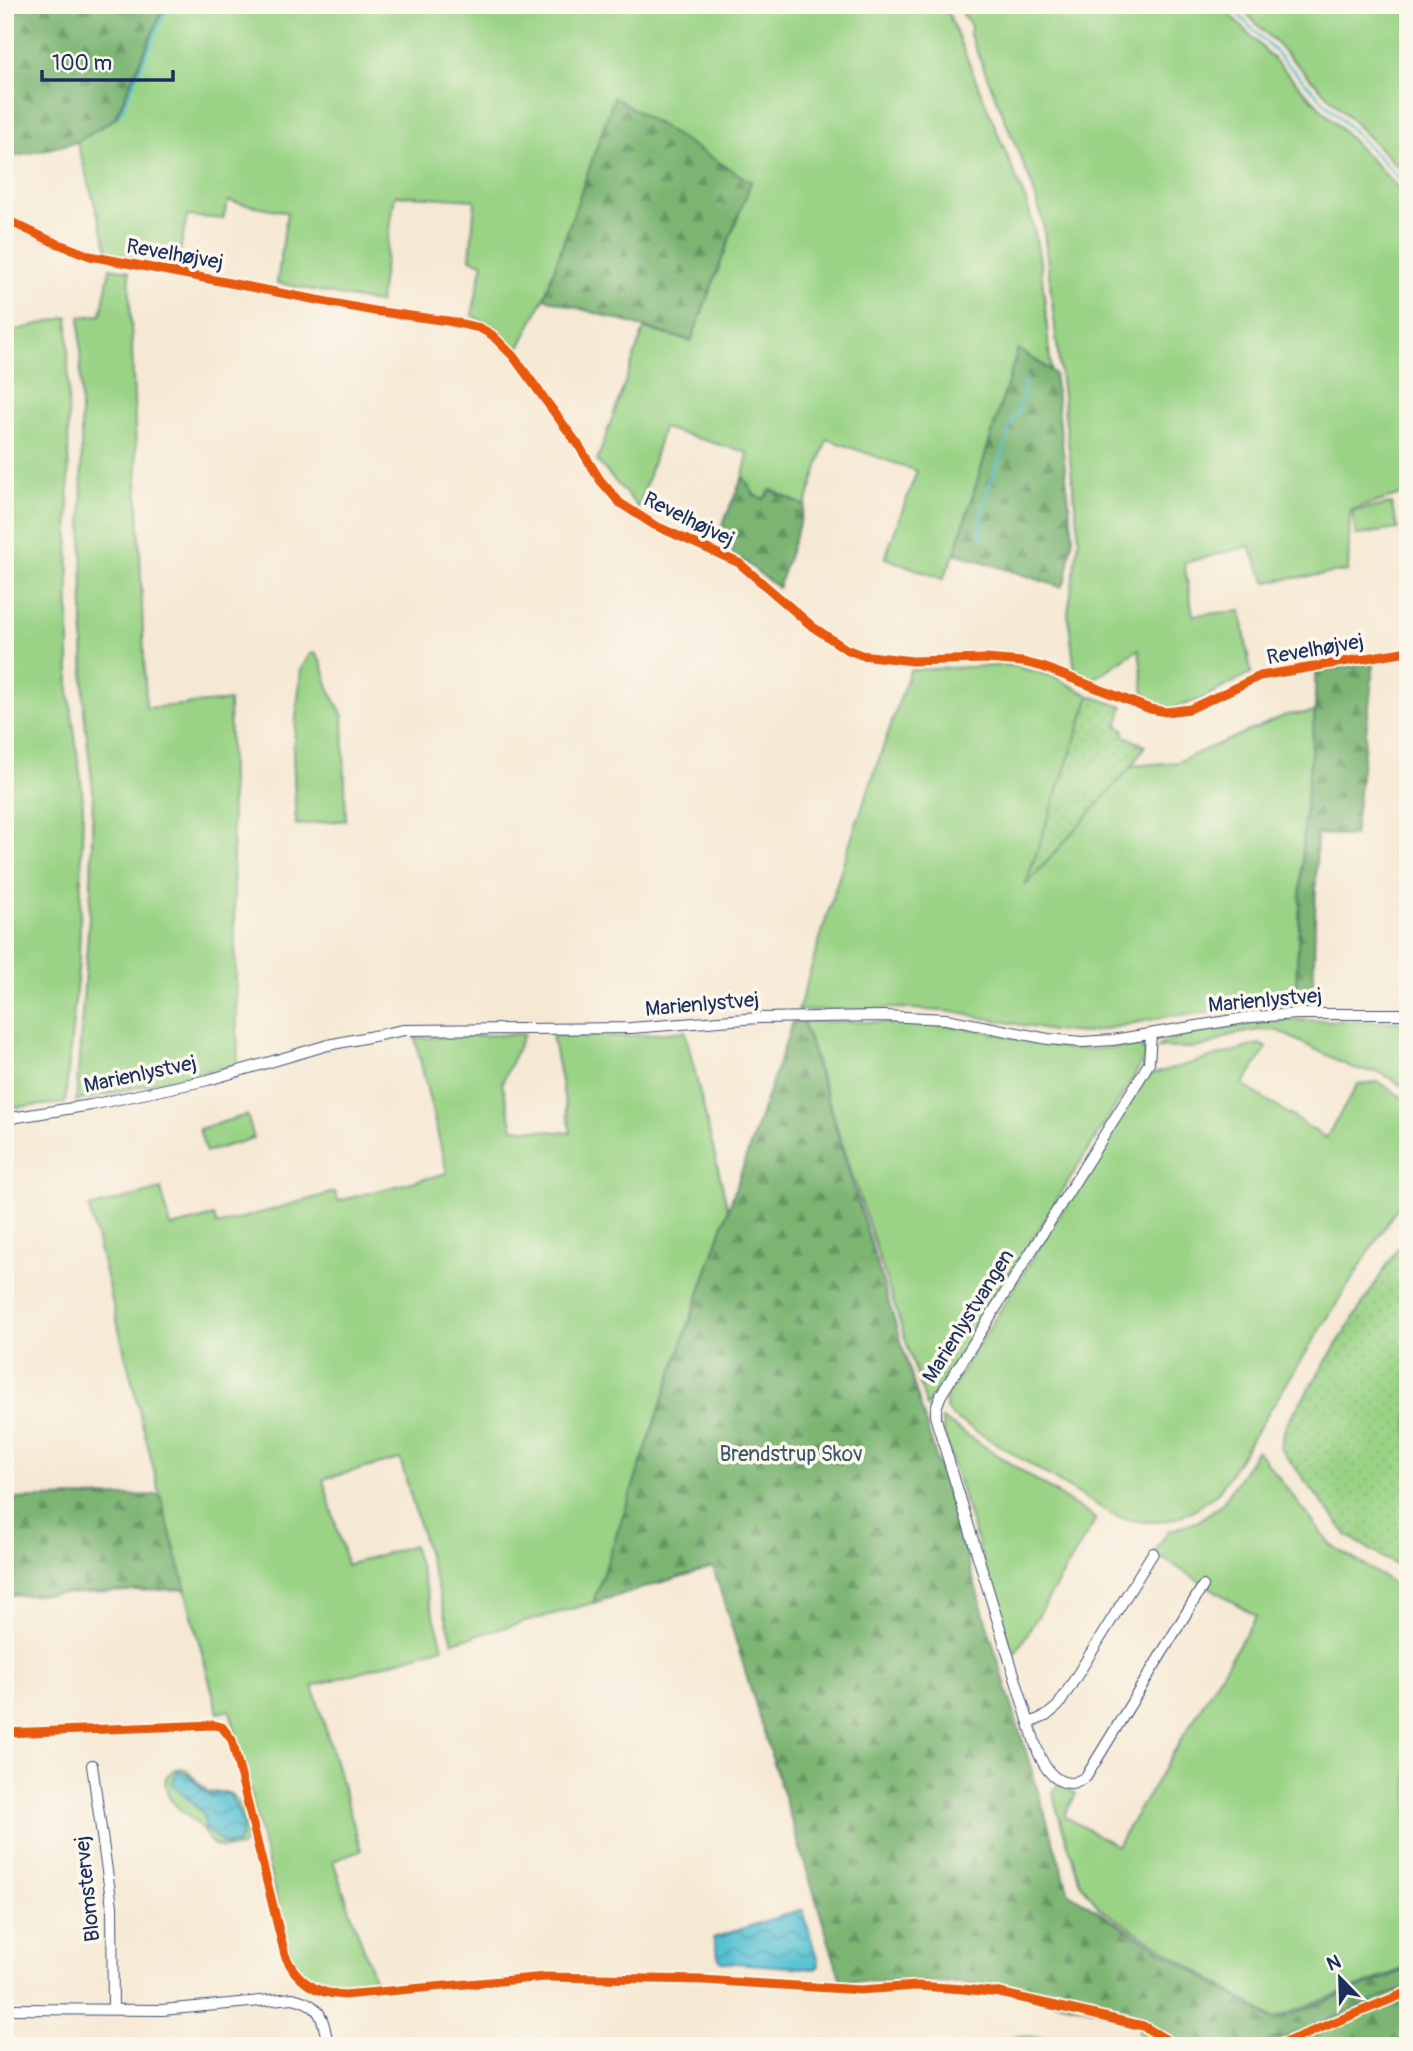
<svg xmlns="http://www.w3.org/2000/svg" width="1413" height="2051" font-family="Pangolin,sans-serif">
<defs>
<pattern id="forest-firs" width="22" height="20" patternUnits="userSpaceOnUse" patternTransform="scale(1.75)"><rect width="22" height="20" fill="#7bb572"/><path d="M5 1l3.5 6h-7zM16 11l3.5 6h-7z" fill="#649461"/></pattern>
<pattern id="garden-dots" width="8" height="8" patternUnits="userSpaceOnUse" patternTransform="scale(1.75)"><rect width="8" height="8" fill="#9ad385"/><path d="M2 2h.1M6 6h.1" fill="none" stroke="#84b575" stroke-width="1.8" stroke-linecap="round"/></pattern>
<pattern id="water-waves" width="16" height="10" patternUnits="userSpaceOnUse" patternTransform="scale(1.75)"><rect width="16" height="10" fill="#57c1d3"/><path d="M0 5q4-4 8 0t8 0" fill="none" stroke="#479dae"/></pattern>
</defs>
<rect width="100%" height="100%" fill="#fbf7ec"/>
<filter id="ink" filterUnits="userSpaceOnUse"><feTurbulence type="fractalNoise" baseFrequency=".0143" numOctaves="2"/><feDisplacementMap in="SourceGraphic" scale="14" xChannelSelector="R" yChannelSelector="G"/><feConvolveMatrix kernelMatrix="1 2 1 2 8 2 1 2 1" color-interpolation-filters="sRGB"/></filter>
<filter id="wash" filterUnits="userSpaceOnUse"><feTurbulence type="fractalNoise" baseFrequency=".00686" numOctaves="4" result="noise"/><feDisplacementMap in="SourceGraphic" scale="28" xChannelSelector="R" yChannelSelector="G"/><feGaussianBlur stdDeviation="1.57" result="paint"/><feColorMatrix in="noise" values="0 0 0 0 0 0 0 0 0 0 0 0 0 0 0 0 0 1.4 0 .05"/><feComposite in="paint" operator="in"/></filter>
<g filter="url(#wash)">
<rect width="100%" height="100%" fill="#f6e9d4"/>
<path fill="#9ad385" stroke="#5a8172" stroke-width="2" d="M165,5H945L1027,204C1044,257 1045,314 1051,370L1018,349L955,553L943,579L885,558L917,471L827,439L805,506L771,490L764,499L754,495L743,476L748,453L663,428L639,508L597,461L644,329L691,341L751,182L544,298L516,354L496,329L472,315L483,263L470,259L475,200L395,195L379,303L277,283L287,212L228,201L223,219L187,216L177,266L146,259L136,245L134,259L109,254L77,142L116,118Z
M957,5H1221L1408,198V493L1350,510L1348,571L1266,582L1249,546L1184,563L1193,615L1241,611L1251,673L1197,701L1172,708L1145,702L1139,649L1092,680L1075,672L1068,613L1079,538L1043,222L1032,185L970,35L971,26Z
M1238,5H1408V177Z
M110,268L129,271L146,708L229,701L238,1064L76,1101L91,889L93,790L84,712L80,317L101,315Z
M68,317L69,692L82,788L83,809L79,958L65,1103L5,1108V333Z
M1391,504L1398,529L1356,535L1352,511Z
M315,653L322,664L330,691L343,716L346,820L296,825L293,750L301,669L310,654Z
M1009,665L1053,676L1090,696L1026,884L1132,766L1177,762L1286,715L1315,712L1304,824L1295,1005L1169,1016L1086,1033L1052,1031L954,1012L901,1008L798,1011L846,854L910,670Z
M1292,1020L1408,1022V1089L1379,1072L1357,1070L1278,1031L1259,1030L1231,1035L1210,1045L1195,1048H1158C1168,1031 1268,1023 1292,1020Z
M803,1021L926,1023L974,1029L1063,1048L1094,1049L1137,1046H1142L1146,1055L1135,1075L927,1407Z
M685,1031L728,1210L593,1603L453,1642L400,1459L323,1479L347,1565L413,1545L443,1647L313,1686L361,1850L333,1861L377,1987C357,1989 327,1990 309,1980C300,1975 296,1966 291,1957L230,1710L218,1713L160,1495L89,1208L161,1189L171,1227L214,1216L217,1225L335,1192L338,1201L447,1173L415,1038L524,1034L502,1083L513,1128L571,1133L552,1035L619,1037Z
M1259,1044L1267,1048L1243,1085L1326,1138L1358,1084L1378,1082L1408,1101V1190L1219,1491C1185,1521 1159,1529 1115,1516L953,1417L946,1408V1397L1146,1076Z
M247,1115L254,1138L206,1152L199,1129Z
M942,1419L1096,1519L1015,1654L1011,1651L942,1428Z
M1257,1450L1331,1545L1408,1592V1967L1274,2019L1099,1908C1094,1898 1086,1892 1080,1882L1056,1807L1053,1792L1059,1784L1076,1794L1064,1816L1117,1846L1256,1616L1154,1553L1168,1531L1197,1522L1222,1504Z
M180,1768L185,1769L208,1792C214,1793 220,1791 225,1792C243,1795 245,1827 246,1842L239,1848C232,1848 223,1848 216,1846C207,1842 205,1831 198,1825C183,1810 162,1802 166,1777L175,1769Z
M1408,1987V1995L1290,2046H1251L1288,2037Z
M1143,2020L1163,2033L1192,2046H988C1015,2026 1058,2043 1089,2045C1107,2046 1126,2044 1143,2040L1138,2032Z"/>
<path fill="url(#forest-firs)" stroke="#4b7268" stroke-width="2" d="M33,5H165L115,118L77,142L5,159V12Z
M614,97L751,182L691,341L544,298Z
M1018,349L1054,373L1073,537L1066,580L1061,587L955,553Z
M743,476L754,495L764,499L771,490L805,506L778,588L748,564L724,551L720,531Z
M1374,663L1354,836L1317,834L1313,1005H1295L1304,824L1315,712V671Z
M793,1021H803L1069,1893L1275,2021L1408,1969V1987L1287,2037L1251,2046H1192L1163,2033L1143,2020L964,1983L841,1981L713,1567L593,1603Z
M160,1495L186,1589L5,1596V1499Z
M1408,1995V2046H1290L1291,2044Z"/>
<path fill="url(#garden-dots)" stroke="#5a8172" stroke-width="2" d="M1090,696L1123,707L1117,726L1124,729L1123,735L1145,746L1132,766L1025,886Z
M1408,1232V1573L1348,1536L1280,1448L1286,1425Z"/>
<path fill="url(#water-waves)" stroke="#397898" stroke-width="2" d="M178,1770C190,1773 200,1789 211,1796L221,1792L230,1795C238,1810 249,1830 236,1845H226L206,1830L203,1813L172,1784Z
M799,1910H803L819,1966L815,1969L722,1962L719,1959L713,1938Z"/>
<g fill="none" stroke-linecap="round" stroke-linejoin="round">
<path stroke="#57c1d3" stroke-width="2.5" d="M1229,5L1408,187
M119,117L168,5
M982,537L979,524L988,488L1008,439V430L1019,410L1025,378"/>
</g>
</g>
<g filter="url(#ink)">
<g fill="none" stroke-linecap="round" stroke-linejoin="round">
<g stroke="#3c4b70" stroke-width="12">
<path id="minor" d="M5,219L51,241L90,256L374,311L448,321L480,328L492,335L513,356L579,446L600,480L620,503L654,525L739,563L813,627L846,649L861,655L912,661L986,659L1023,662L1043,667L1150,709L1166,712L1190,709L1260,676L1408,651
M1151,1034L1149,1063L1142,1075L941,1395L936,1408V1419L1035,1743C1040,1759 1050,1783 1071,1783C1075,1783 1082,1779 1086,1777L1203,1586
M5,1119L91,1105L208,1080L328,1045L404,1030L631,1028L758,1018L884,1016L946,1019L1048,1039L1082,1042L1113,1040L1251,1017L1298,1014H1408
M1029,1723L1046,1716L1058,1706L1153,1553
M92,1765L112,1906L113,2010
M5,2009L162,2010L293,1998C322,2005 323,2018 328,2046"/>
</g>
<use href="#minor" stroke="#fff" stroke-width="10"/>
<g stroke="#fbf7ec" stroke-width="13">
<path id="cycleway" d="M5,219L51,241L90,256L374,311L448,321L480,328L492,335L513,356L579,446L600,480L620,503L654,525L739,563L813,627L846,649L861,655L912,661L986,659L1023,662L1043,667L1150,709L1166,712L1190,709L1260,676L1408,651
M5,1733L214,1725L222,1727L232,1740L285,1955C296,1981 316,1994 344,1995L546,1977L703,1980L860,1990L917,1986L963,1989L1000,1993L1143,2026L1177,2046
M1277,2046L1408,1992"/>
</g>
<use href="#cycleway" stroke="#e8590c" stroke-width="9"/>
</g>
</g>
<g text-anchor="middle" stroke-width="7" stroke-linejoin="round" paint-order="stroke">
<g font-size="21" fill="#1b2f5e" stroke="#fbf7ec">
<text transform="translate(175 254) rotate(10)" y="7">Revelhøjvej</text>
<text transform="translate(689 519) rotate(26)" y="7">Revelhøjvej</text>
<text transform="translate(1315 649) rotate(-10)" y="7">Revelhøjvej</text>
<text transform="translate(1265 1000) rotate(-5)" y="7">Marienlystvej</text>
<text transform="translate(702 1004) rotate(-5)" y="7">Marienlystvej</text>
<text transform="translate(140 1074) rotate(-12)" y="7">Marienlystvej</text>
<text transform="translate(968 1316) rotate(-58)" y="7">Marienlystvangen</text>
<text transform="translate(87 1889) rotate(-96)" y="7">Blomstervej</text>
</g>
<g font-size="21" fill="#3b5868" stroke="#fbf7ec">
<text x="791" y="1461">Brendstrup Skov</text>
</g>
</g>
<rect width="1413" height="2051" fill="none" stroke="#fbf7ec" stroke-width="28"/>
<g transform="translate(1340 1978) rotate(337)" stroke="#fbf7ec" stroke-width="5" paint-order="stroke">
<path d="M0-5L12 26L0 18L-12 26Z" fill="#1b2f5e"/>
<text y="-10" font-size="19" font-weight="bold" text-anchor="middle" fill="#1b2f5e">N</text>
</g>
<path d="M42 70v10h131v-10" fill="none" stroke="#1b2f5e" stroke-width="3.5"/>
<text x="52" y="70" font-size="21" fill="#1b2f5e" stroke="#fbf7ec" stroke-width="5" paint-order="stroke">100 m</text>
</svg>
